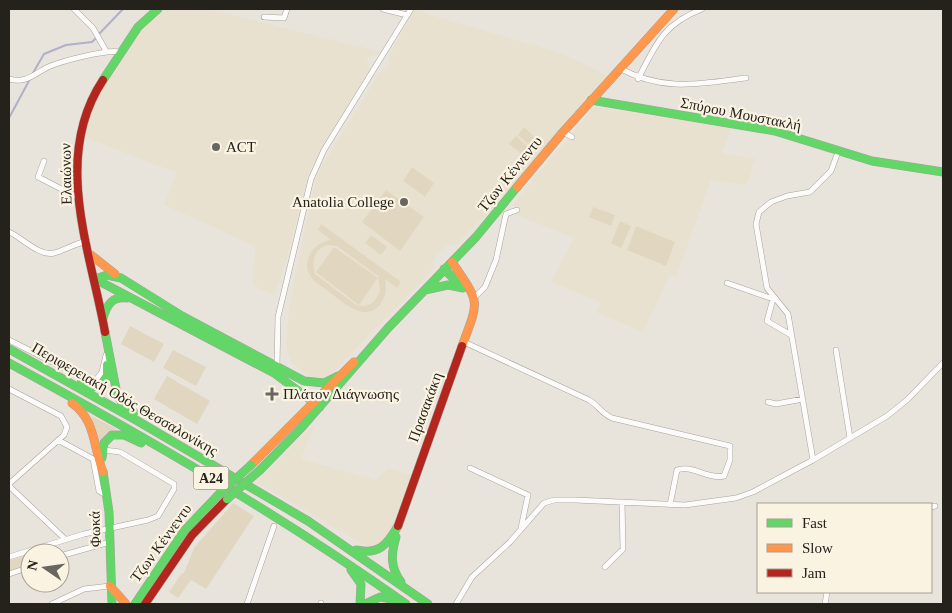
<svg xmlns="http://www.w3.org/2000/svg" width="952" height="613" font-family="Georgia,serif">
<rect width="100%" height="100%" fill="#e8e4db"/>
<path fill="#e9e1cf" d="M167,9H208L382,52L379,55L368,57L367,62L370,69L332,131L308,175L286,262L274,296L253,285L255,246L164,205L177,173L82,136L98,95L126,50L147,23Z
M414,10L561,53L607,75L487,214L455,246L448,244L436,257L433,261L434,268L418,285L326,379H311L291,362L286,347L289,306L317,174L380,72L388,68L390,54Z
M594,107L731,127L722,153L755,159L747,185L711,180L676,277L670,275L643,332L596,312L601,303L551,282L574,238L517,215L514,203Z
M312,426L314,427L301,459L376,480L388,468L412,475L397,519L384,543L374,548L362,544L257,482Z"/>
<path fill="#e1d7c1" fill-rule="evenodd" d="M524,127L539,141L533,148L518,135Z
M516,136L531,150L525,157L509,144Z
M412,167L434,183L425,197L403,181Z
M386,190L424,217L400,251L362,222Z
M593,207L615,215L611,226L589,217Z
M620,221L631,226L621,248L611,243Z
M321,224L401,282L397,288L385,279C387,288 386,297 380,305C364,323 343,302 329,292C324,287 315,283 311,277C300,262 314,241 331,240L318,230ZM327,245L337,246L378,276L380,291C376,302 368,309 356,305L315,274C311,261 314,250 327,245Z
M636,226L675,242L666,266L627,250Z
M371,235L387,247L381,255L365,243Z
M334,247L378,278L359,305L316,272Z
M130,326L164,344L154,362L121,344Z
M173,350L206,367L196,386L163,368Z
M167,376L210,401L197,424L154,399Z
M91,416L117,429L110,431L99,449Z
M233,503L254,516L206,589L191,580L178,598L169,592L182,573H184L194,548Z
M30,554V566L9,573V561Z"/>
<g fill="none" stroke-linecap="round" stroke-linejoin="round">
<path stroke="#b0b0c8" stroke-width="2" d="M99,34L123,9
M33,73L44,54L66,45L92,42L96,38
M9,118L30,79"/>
<g stroke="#a6a39c" stroke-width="6">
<path id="street" d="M74,9L93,28L106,51
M383,9L407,15
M264,17L284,18L287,9
M619,68C664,92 698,84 746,78
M9,79C26,84 34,74 48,67C62,61 107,49 120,52
M638,79C656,44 663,24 702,9
M563,132L572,137
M44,161L38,177L79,198
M9,232C21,237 40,257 54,253C65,250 74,244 87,241
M727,283L773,299L767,321L791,335
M475,297L485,287L496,260L506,214L517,210
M9,340L90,381H95L102,372L106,355
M464,342L589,400C598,405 601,413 612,418L730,446V460L724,476C709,480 691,464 677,470L670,505
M836,350L850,438
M277,366L278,317L311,179L324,150L411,9
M9,389L61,416L67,427L64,435L9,484
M768,402L776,404L803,399
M58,440L93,459L99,491L107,496
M813,460L788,314L767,288L756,224L759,212L771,202L787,196L810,192L831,171L838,152
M470,468L528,495L521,528
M9,486L65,539
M931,507L935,506
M60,556L110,542
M9,557L84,534L148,520L158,516L174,489V484L120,452L104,450
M605,567L623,549L622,502
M9,574L30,567
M321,603V604
M52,604L84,589L110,586
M247,604L274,526
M456,604L472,577L510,542L544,503L554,500H575L685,505L736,498L753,492L813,460L887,416L907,400L943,363
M825,604L827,592"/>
</g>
<g stroke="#a6a39c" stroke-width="9">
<path id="fast" d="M103,80L138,27L158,9
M591,100L775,131L872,161L943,172
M444,269L462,287
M95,279L107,275L121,278L182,316L304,381L324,383L338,376
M95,279L274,373L320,407
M425,290L448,285L463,288
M103,318C107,305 112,296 127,298
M105,332L117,394L122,403L134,412
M9,349L136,420L308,521L428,604
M9,363C145,437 279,514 406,604
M81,383L93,387L101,385L107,376V365
M102,458L104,443L112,435H124L141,443
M260,470L302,427L388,328L476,237L517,187
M103,472L109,512L112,604
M396,537C391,554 390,567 401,582
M356,550C379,555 387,545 398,526
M351,570L361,584L360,604
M135,604L184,531L220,493
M365,604L380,597L397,600"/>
</g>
<g stroke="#a6a39c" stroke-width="9">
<path id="slow" d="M517,187L563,132L674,9
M91,255L115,274
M452,262C480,304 480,298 462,346
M72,403C96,420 93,447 103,472
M251,465L354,362
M110,586L126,604"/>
</g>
<g stroke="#a6a39c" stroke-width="9">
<path id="jam" d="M103,80C52,157 90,249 105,332
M398,526L462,346
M145,604L192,535L227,499"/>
</g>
<use href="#street" stroke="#fcfbfa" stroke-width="5"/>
<use href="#fast" stroke="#63d668" stroke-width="8"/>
<use href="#slow" stroke="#ff974d" stroke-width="8"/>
<use href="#jam" stroke="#b3261e" stroke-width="8"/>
<g stroke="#a6a39c" stroke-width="9" stroke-linecap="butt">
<path id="fast-bridge" d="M220,493L251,465
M227,499L260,470"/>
</g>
<use href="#fast-bridge" stroke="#63d668" stroke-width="8"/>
</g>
<g fill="#69665f" stroke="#fbf3e2" stroke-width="2">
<circle cx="216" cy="147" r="5"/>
<circle cx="404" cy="202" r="5"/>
<path d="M269.5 386.5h5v5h5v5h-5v5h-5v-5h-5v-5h5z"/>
</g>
<g text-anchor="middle" stroke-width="4.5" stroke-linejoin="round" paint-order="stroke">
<rect fill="#fbf3e2" stroke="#656157" stroke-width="1" x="193.5" y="466.5" width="35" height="23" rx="4"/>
<g font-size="14" font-weight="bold" fill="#25221c">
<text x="211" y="483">Α24</text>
</g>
<g font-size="15" fill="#25221c" stroke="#fbf3e2">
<text transform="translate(741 114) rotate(11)" y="5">Σπύρου Μουστακλή</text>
<text transform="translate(66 174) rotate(-91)" y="5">Ελαιώνων</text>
<text transform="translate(510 174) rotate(-51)" y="5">Τζων Κέννεντυ</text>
<text transform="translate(125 399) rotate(30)" y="5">Περιφερειακή Οδός Θεσσαλονίκης</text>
<text transform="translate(425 407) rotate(-70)" y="5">Πρασακάκη</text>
<text transform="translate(95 529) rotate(-92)" y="5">Φωκά</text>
<text transform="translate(161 543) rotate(-54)" y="5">Τζων Κέννεντυ</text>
</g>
<g font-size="15" fill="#25221c" stroke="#fbf3e2" text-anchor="start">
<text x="226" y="152">ACT</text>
<text x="394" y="207" text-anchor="end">Anatolia College</text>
<text x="283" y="399">Πλάτον Διάγνωσης</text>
</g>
</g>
<rect width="952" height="613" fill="none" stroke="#25221c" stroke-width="20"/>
<rect x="757" y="503" width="175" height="90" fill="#fbf3e2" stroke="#a59f93"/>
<rect x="767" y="519" width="25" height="8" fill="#63d668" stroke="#a59f93"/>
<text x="802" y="528" font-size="15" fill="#25221c">Fast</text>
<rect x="767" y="544" width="25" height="8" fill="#ff974d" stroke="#a59f93"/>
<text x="802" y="553" font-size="15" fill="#25221c">Slow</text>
<rect x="767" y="569" width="25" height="8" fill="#b3261e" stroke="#a59f93"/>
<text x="802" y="578" font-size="15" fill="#25221c">Jam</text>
<g transform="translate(45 568) rotate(283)"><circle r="24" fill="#fbf3e2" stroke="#a59f93"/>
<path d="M0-4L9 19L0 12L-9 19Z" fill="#69665f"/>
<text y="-8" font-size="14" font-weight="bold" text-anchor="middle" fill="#25221c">N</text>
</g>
</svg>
